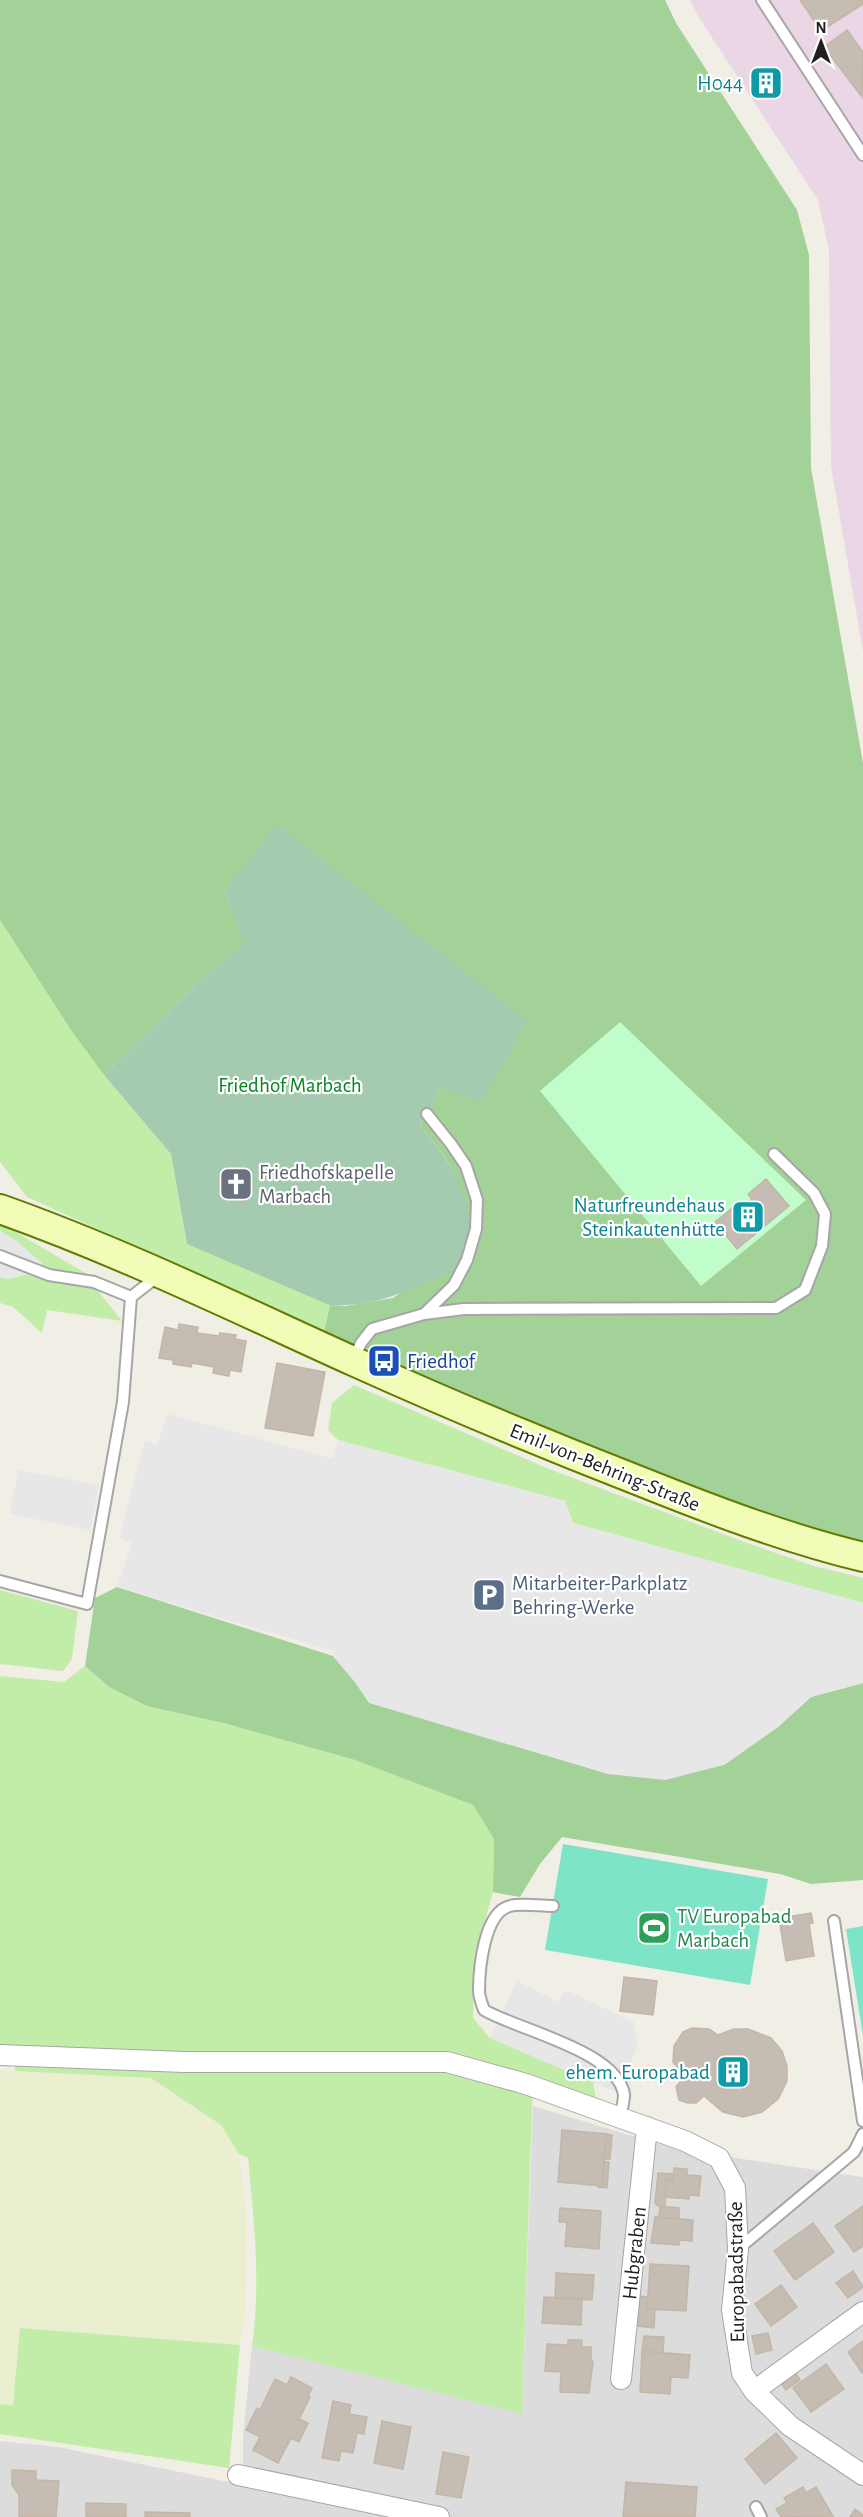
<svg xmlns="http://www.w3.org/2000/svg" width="863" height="2517" font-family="'Alegreya Sans',sans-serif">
<rect width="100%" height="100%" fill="#f0eee5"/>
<path fill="#dddcdc" d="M533,2106L676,2149L863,2177V2517H0V2441L58,2447L243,2485V2437L252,2346L522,2413Z"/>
<path fill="#ead6e4" d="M690,0H863V651L831,466L829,250L818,200L698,16Z"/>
<path fill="#eaf0cf" d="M0,2070L151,2078L221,2125L239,2154L247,2219L245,2310L240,2345L21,2328L13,2406L0,2404Z"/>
<path fill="#c2eda8" d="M0,920L71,1030L104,1075L171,1154L187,1244L330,1305L324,1332L27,1197L0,1162Z
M0,1223L94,1278L49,1270L18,1242L0,1231Z
M28,1274L95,1287L122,1321L47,1310L42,1333L13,1307L0,1303V1277L7,1279Z
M354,1385L549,1469L747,1543L814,1566L863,1578V1603L573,1523L565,1501L338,1440L328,1430L332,1403Z
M0,1590L78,1611L72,1659L63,1671L0,1664Z
M85,1666L109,1687L147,1706L227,1724L355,1760L473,1805L494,1839L493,1892L475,1956L473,2018L490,2038L593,2082L596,2099L533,2077L522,2414L252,2346C261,2284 254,2220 248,2158L239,2154L221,2125L151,2078L15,2071V2059L0,2050V1676L64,1682Z
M20,2328L240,2345L229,2468L0,2434V2404L13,2405Z"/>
<path fill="#a2d297" d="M0,0H665L676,23L797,210L809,255L811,468L863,763V1552L634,1474L324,1332L330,1305L346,1306L393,1298L469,1242C465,1188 456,1167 420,1126L441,1089L225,891L245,944L193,987L104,1075L71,1030L0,920Z
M117,1587L333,1656L355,1682L370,1703L724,1765L778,1727L811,1697L863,1683V1880L811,1884L780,1874L562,1837L540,1864L520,1897L493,1892L494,1839L473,1805L355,1760L227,1724L147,1706L109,1687L85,1666L95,1598Z"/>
<path fill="#a4cbaf" d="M277,824L527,1021L482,1102L441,1089L420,1126C448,1158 474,1196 468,1241C468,1250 462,1259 459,1268C416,1287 378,1308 329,1305L187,1244L171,1154L104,1075L193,987L244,944L225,891Z"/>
<path fill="#c0fdcb" d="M620,1022L806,1200L701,1286L540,1091Z"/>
<path fill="#7ee4c8" d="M563,1844L768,1879L750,1985L545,1950Z
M863,1926V2036L846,1929Z"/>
<path fill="#e7e7e7" d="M0,1231L18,1242L49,1270L47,1278L28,1274L6,1279L0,1277Z
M168,1414L333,1459L338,1440L565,1501L573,1523L863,1603V1683L811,1697L778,1727L724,1765L665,1780L608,1774L369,1703L355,1682L333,1656V1651L117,1587L132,1543L119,1538L145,1440L157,1445Z
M18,1470L99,1485L90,1530L10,1514Z
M517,1981L558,2002L566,1990L634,2022L637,2048L628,2069L633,2099L490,2038Z"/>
<path fill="#c5bdb4" stroke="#c3b6a6" stroke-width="1.5" d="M800,0H863V4L821,31Z
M847,30L863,52L862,97L824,47Z
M764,68L779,91L768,98L753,75Z
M229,1166L254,1188L243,1202L217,1179Z
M766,1179L789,1206L737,1249L715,1222L732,1208L735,1212L752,1199L748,1194Z
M179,1324L198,1327L197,1333L219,1336L220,1333L236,1335L235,1339L246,1341L241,1372L230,1370L229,1376L213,1373L214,1367L192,1363L191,1367L173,1364V1360L159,1358L165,1327L178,1330Z
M277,1363L325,1372L313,1436L265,1428Z
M811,1913L813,1923L809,1924L814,1956L786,1961L779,1918Z
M624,1977L657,1981L653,2015L620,2011Z
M692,2028L709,2029L718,2035L734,2029H748L771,2038L782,2051L787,2066V2081L778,2099L762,2112L743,2117L723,2112L704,2096L696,2103H688L679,2100L676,2087L685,2076L673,2062L674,2046L683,2032Z
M562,2130L607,2134L602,2186L558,2182Z
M607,2134L612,2135L610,2159H604Z
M604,2162H609L607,2188L598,2187V2185L602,2186Z
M674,2168L687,2169V2175L701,2176L699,2196L689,2195V2199L665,2197L666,2179L673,2180Z
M658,2173L673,2174V2180L666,2179L665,2207L658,2206L655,2203Z
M660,2206L679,2208V2219L659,2217Z
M863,2206V2246L854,2252L835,2226Z
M560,2208L601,2211L599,2249L565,2246L567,2222H559Z
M655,2217L693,2220L692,2241L679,2240V2245L651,2243Z
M813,2223L834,2252L795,2280L774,2251Z
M650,2264L689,2266L686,2311L647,2309Z
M853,2271L863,2287L848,2298L836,2283Z
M556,2273L594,2275L592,2300L555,2298Z
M781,2285L797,2307L771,2326L755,2304Z
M639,2296L648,2297L647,2309H655L654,2328L637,2326Z
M544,2297L582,2299L581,2325L542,2323Z
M768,2333L772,2350L756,2354L752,2336Z
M644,2336L664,2337L663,2353L642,2351Z
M568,2340H582V2347H591V2359L593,2362L589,2393L560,2392L561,2372L545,2371L547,2344L568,2345Z
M863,2341V2373H862L848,2352Z
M642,2351L690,2355L688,2378L671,2377L670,2394L640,2392Z
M826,2364L844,2389L811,2412L793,2388Z
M795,2372L800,2380L786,2390L780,2382Z
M291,2377L312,2388L308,2396L310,2397L299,2419L308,2423L299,2442L291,2438L278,2463L253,2450L260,2437L246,2430L257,2408L260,2410L275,2379L287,2385Z
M333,2401L351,2405L349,2414L367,2417L364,2434L357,2433L353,2453L341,2451L339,2461L322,2458Z
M382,2421L411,2427L403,2469L374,2463Z
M776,2433L797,2458L765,2484L745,2459Z
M443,2452L469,2457L461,2498L436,2494Z
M12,2470L36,2471V2480L59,2481L56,2517H19V2495L12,2485Z
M626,2482L697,2487L695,2517H623Z
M803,2487L806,2493L816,2487L833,2516L781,2517L776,2509L787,2503L784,2498Z
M86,2503L126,2504V2517H86Z
M855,2509L863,2515V2517H850Z
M145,2512L190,2513V2517H145Z"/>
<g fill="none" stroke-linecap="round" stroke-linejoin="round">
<g stroke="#a6a6a6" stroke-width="14">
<path id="service" d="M762,0L863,155
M0,1256L49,1275L94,1282L131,1297
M424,1314L454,1285L467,1260L476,1229L477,1200L466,1166L451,1144L427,1114
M353,1361L361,1343L372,1329L424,1314L464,1309L776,1308L805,1290L822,1246L825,1214L814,1193L774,1154
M0,1581L87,1604L123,1402L131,1297L158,1276
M553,1906C539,1906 522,1903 510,1906C484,1912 479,1969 479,1991C479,1997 482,2004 484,2010C518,2030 618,2051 624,2095C624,2102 621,2112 619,2118
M834,1921L863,2121
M738,2249L854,2152L863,2134
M756,2507L761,2517"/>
</g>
<g stroke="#a6a6a6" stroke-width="22">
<path id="minor" d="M0,2055L184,2062H447L526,2084L685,2141L719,2158L735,2188L738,2249L732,2310L742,2373L754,2391L790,2426L863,2475
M621,2379L647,2127
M754,2391L863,2312
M238,2475L439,2517"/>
</g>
<g stroke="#617c00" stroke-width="32">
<path id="secondary" d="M0,1209C121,1252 236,1308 353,1361C446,1403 542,1443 637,1480C712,1510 785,1538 863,1557"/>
</g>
<use href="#service" stroke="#fff" stroke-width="10"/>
<use href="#minor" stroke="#fff" stroke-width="20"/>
<use href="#secondary" stroke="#f1fdb6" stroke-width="28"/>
</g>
<defs>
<g id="building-square" transform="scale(1.725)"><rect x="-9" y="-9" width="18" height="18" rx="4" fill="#0f9aa8" stroke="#fff"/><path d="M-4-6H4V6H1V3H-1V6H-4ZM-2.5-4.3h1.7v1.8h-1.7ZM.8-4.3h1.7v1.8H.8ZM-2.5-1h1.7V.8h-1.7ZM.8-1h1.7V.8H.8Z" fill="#fff"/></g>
<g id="church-square" transform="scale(1.725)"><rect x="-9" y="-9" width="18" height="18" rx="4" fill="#6b7280" stroke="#fff"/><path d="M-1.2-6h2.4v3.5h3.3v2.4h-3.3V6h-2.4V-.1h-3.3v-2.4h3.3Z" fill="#fff"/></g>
<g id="bus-square" transform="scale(1.725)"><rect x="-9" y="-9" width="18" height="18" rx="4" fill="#1a4fb4" stroke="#fff"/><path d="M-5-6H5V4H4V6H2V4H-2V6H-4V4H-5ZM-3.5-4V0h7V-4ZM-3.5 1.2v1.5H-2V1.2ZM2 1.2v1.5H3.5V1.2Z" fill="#fff"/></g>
<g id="parking-square" transform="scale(1.725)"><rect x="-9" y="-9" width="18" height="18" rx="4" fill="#5c6f8a" stroke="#fff"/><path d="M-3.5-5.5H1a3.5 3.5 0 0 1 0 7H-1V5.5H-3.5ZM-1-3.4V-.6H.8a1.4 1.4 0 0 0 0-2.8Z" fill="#fff"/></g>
<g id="stadium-square" transform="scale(1.725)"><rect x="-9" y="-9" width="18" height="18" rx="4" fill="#2e9e5b" stroke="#fff"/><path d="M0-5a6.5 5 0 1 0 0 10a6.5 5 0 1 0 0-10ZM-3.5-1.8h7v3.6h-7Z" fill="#fff"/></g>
</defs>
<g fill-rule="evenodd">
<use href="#building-square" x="766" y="83"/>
<use href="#church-square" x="236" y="1184"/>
<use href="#building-square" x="748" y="1217"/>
<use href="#bus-square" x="384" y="1361"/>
<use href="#parking-square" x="489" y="1595"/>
<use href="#stadium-square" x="654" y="1928"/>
<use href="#building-square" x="733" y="2072"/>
</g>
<g text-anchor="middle" stroke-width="4.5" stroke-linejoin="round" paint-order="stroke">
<g font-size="21" fill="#0d838f" stroke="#fff" text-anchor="end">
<text x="743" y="90">H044</text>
<text x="725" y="1212">Naturfreundehaus<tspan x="725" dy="24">Steinkautenhütte</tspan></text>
<text x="710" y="2079">ehem. Europabad</text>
</g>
<g font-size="21" fill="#05851e" stroke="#fff">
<text x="290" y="1092">Friedhof Marbach</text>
</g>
<g font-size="21" fill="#5b616d" stroke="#fff" text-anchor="start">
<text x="259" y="1179">Friedhofskapelle<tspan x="259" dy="24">Marbach</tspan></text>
</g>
<g font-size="21" fill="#164399" stroke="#fff" text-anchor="start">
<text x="407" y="1368">Friedhof</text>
</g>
<g font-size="21" fill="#1f1f1f" stroke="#fff">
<text transform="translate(605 1467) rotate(22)" y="7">Emil-von-Behring-Straße</text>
<text transform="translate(634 2253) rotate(-84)" y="7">Hubgraben</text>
<text transform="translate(736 2272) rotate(-91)" y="7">Europabadstraße</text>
</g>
<g font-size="21" fill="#4e5e75" stroke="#fff" text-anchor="start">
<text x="512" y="1590">Mitarbeiter-Parkplatz<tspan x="512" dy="24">Behring-Werke</tspan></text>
</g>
<g font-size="21" fill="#27864d" stroke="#fff" text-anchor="start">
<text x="677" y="1923">TV Europabad<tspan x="677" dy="24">Marbach</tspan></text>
</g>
</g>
<g transform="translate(821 42)" stroke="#ffffff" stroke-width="4.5" paint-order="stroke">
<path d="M0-4.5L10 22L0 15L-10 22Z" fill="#1f1f1f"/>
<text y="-9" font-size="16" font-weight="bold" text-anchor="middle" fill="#1f1f1f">N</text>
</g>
</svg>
